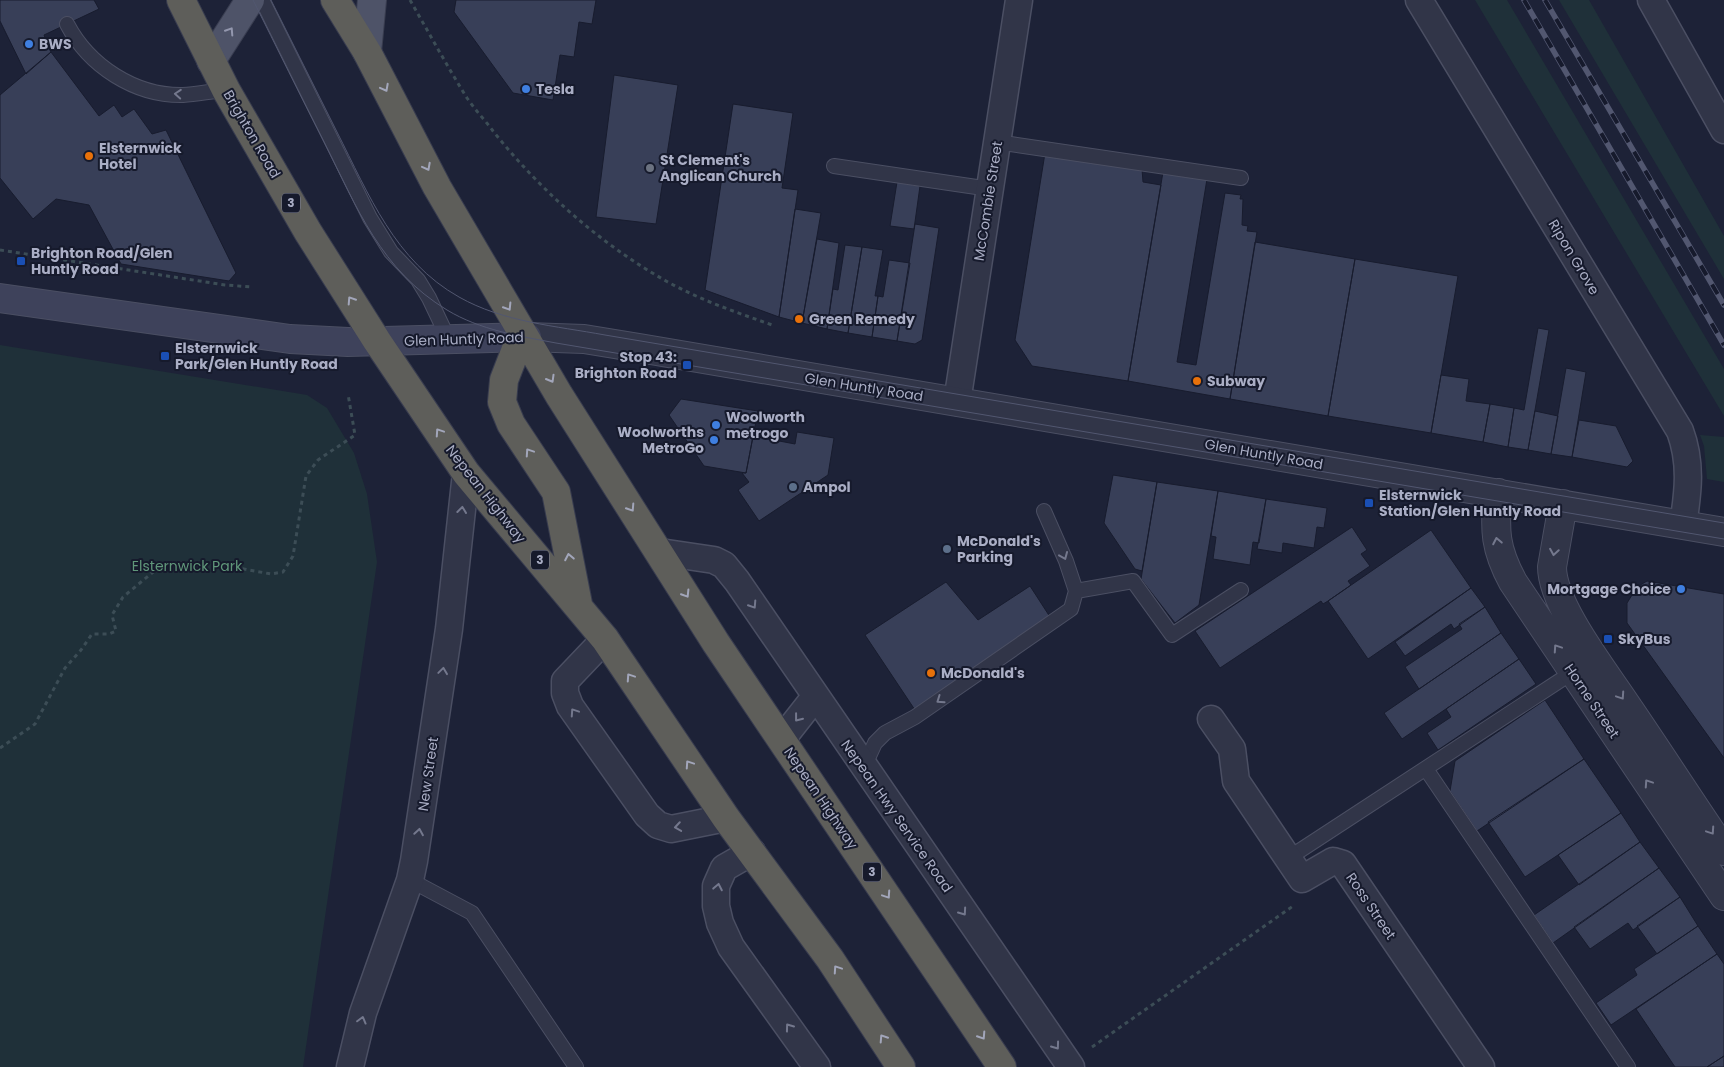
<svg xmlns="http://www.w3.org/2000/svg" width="1724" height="1067" font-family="Poppins,sans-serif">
<rect width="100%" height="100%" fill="#1d2237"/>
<path fill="#1f3039" d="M1475,0H1507L1724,369V416Z
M1559,0H1589L1724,236V279Z
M0,345L307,395L327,408L354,453L367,494L377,562L303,1067H0Z
M1700,435L1724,437V482L1707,479L1704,446Z"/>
<path fill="#383f58" stroke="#181c2e" d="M0,0H94L99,9L44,35L51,52L26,74L0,21Z
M456,0H596L592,24L579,22L574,57L560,55L553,100L513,93L454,12Z
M51,52L99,116L114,105L122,117L134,109L152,134L166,130L236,273L229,281L121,264L89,205L56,199L33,219L0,178V95Z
M614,75L678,85L656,224L596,217Z
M733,104L793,113L782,188L798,190L779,317L705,290Z
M1045,153L1142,169L1143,182L1161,185L1128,381L1032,366L1015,340Z
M1163,172L1207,179L1177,362L1196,365L1225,193L1241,195L1240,199H1243L1242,225L1248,226L1247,231L1257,232L1230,399L1128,381Z
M897,182L920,186L914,229L890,226Z
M795,209L821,213L802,323L779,317Z
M915,224L939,228L922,340L915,344L897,341Z
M817,239L839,243L827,329L802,323Z
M1255,242L1355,259L1328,416L1230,399Z
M845,245L862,247L848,333L827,329L833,289L838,290Z
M862,247L883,250L875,296H878L872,337L848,333Z
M1355,259L1458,276L1431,433L1328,416Z
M889,260L910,263L897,341L872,337L878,296L883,297Z
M1538,328L1549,330L1528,450L1508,447L1514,408L1524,410Z
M1566,368L1586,372L1572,457L1551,454Z
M1441,375L1469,379L1466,401L1490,404L1483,442L1431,433Z
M681,399L758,411L746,473L704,466L669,415Z
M1490,404L1514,408L1508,447L1483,442Z
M1535,411L1558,416L1551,454L1528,450Z
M1579,420L1616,426L1633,461L1627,467L1572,457Z
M797,432L834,438L828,475L759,521L738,490L749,482L742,473H746L753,436L795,444Z
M1113,475L1157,482L1142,571L1135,569L1104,523Z
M1157,482L1218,491L1199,605L1175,623L1141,579Z
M1218,491L1266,499L1259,543L1253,542L1250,565L1213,559L1216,537L1211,536Z
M1266,499L1327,508L1324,528L1317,527L1314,548L1283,543L1282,553L1257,549Z
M1352,527L1367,550L1361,554L1370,566L1348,581L1351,585L1328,601L1323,604L1321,601L1220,668L1195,631Z
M1431,530L1471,588L1368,659L1328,601Z
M1647,581L1724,594V758L1627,623V603L1637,587Z
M946,582L978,620L1030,586L1052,620L915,710L865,635Z
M1471,588L1485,607L1454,629L1451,624L1405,656L1395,642Z
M1485,607L1501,633L1419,689L1405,667L1462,629L1459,624Z
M1501,633L1519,659L1402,739L1384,713Z
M1519,659L1536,684L1438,750L1427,733L1451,717L1446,709Z
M1545,700L1584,759L1477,831L1450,791L1455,761Z
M1584,759L1621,813L1525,877L1488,822Z
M1621,813L1640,842L1579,885L1558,855Z
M1640,842L1659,868L1553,943L1534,915Z
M1659,868L1680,897L1633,930L1628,923L1590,949L1574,927Z
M1680,897L1698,926L1657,954L1637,926Z
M1698,926L1717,954L1611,1025L1596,1003L1637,975L1634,969Z
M1717,954L1724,964V1056L1707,1067H1675L1636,1009Z
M1724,1056V1067H1707Z"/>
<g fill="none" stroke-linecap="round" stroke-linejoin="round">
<g stroke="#4b4f63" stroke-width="16">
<path id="service" d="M262,0L370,218L391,252L418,280L429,298L448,338
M67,24C89,66 135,96 183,95C198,94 212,91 226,90
M997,142L1241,178
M834,166L990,189
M1076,591L1133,581L1172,635L1241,590
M864,767L875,743L885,733L915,717L1071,609L1076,591L1066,561L1044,511
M1426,769L1628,1067
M1287,859L1573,672
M410,880L472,913L576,1067"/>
</g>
<g stroke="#4b4f63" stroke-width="29">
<path id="minor" d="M1419,0L1680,431C1692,463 1688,493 1683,525
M1651,0L1724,130
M957,402L1019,0
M660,552L714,560L724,565L737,581L1071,1067
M605,639L565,681V693L570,706L647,815L658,825L671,829L726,818
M1211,719L1232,749L1236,781L1302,879L1333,861L1343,864L1481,1067
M782,739L815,697
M752,852L724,868L716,886V906L720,923L731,947L817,1067
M350,1067L363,1013L410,880L414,861L449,629L466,473"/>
</g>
<g stroke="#4b4f63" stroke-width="30">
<path id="tertiary" d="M527,337L584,339L639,348L1724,532
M1498,493C1494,530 1495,549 1513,582L1724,896
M1563,504L1552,567C1552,606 1607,675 1629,709C1661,756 1692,804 1724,851"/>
</g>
<g stroke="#4b4f63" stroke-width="30">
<path id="secondary" d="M0,298L290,339L348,342L527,337"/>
</g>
<g stroke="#3a3e51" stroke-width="30">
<path id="primary" d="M367,52L372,0
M211,61L250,0"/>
</g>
<g stroke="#383c4f" stroke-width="30">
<path id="trunk" d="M181,0L226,90L308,232L377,341L466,473L605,639L726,818L830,959L901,1067
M335,0L367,52L437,187L559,395L716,643L1002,1067
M521,336L504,380L502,402L511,424L556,492L578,604"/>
</g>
<path stroke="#3c4d56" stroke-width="3" stroke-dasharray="4 4" stroke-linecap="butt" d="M410,0C429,33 447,66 467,98C475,110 485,120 493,131C541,191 599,243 666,281C700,300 738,313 775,326
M0,250L225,285L253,287
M0,748L35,724L65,668L81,650L92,634H109L116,631L112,615L123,597L164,563H211L271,574L283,572L293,556L306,476L318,460L355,435L348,394
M1092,1047L1293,906"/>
<use href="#service" stroke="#313548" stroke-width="14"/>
<use href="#minor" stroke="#313548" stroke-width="26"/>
<use href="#tertiary" stroke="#313548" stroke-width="28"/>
<use href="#secondary" stroke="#3e425b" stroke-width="28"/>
<use href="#primary" stroke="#4e5368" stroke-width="28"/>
<use href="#trunk" stroke="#5e5e5a" stroke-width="28"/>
<path stroke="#525770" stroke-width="1" d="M253,0C277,48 300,95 324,142C357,208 381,270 447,310C480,330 519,336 556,343L1724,539
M271,0C293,44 315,88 337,132C369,195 395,261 459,297C503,322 556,326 605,335L1724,523"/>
<g stroke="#525770" stroke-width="5.5">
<path id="rail" d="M1524,0L1724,345
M1545,0L1724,305"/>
</g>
<use href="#rail" stroke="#161a2c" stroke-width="4" stroke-dasharray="11" stroke-linecap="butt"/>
</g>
<defs><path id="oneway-chevron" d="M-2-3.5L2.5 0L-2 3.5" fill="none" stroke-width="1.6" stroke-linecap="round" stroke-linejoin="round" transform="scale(1.25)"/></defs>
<use stroke="#9397ae" href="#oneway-chevron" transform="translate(230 31) rotate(-57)"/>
<g stroke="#a2a6ba">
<use href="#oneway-chevron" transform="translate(385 88) rotate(62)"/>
<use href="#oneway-chevron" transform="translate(427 167) rotate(62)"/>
<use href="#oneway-chevron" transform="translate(351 300) rotate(-123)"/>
<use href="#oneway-chevron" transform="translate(508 307) rotate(58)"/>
<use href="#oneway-chevron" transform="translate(551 379) rotate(60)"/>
<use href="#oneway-chevron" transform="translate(439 432) rotate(-124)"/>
<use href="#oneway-chevron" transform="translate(529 452) rotate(-124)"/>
<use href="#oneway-chevron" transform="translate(631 508) rotate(57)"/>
<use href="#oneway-chevron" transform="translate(569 557) rotate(-101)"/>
<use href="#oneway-chevron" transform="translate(686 594) rotate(58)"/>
<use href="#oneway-chevron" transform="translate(630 677) rotate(-124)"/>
<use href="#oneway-chevron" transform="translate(689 764) rotate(-124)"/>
<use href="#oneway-chevron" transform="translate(887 895) rotate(56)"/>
<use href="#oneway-chevron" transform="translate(837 969) rotate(-124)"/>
<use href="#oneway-chevron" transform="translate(982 1036) rotate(57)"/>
<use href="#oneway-chevron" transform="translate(883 1038) rotate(-123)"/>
</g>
<g stroke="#74788d">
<use href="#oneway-chevron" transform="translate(178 94) rotate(-176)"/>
<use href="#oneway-chevron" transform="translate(462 510) rotate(-83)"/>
<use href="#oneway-chevron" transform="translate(1497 541) rotate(-101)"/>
<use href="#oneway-chevron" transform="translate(1554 552) rotate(99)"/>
<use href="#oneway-chevron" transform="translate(1064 556) rotate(67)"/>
<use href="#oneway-chevron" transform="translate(753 605) rotate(57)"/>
<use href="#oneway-chevron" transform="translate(1557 648) rotate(-124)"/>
<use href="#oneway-chevron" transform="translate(443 671) rotate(-82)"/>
<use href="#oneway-chevron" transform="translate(1621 696) rotate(56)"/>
<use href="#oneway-chevron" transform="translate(940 700) rotate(145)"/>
<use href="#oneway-chevron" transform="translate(574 712) rotate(-124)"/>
<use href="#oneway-chevron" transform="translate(798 718) rotate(128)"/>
<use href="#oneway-chevron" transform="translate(1648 783) rotate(-124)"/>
<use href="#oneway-chevron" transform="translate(678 827) rotate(171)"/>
<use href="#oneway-chevron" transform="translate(1711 831) rotate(56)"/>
<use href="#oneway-chevron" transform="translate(419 832) rotate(-81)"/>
<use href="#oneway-chevron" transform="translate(718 887) rotate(-79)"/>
<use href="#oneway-chevron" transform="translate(963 912) rotate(55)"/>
<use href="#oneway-chevron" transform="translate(362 1020) rotate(-75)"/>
<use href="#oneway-chevron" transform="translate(789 1027) rotate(-126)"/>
<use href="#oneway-chevron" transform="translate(1056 1046) rotate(54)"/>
</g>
<g fill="#3f7fe0" stroke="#161a2c" stroke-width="2">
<circle cx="29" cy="44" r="5"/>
<circle cx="526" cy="89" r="5"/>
<circle cx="716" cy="425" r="5"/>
<circle cx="714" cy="440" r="5"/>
<circle cx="1681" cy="589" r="5"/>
</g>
<g fill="#e8710a" stroke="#161a2c" stroke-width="2">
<circle cx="89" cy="156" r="5"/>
<circle cx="799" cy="319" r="5"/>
<circle cx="1197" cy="381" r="5"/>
<circle cx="931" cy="673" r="5"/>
</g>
<circle fill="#6b7280" stroke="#161a2c" stroke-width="2" cx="650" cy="168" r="5"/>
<g fill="#1a4fb4" stroke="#161a2c" stroke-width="2">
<rect x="16" y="256" width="10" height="10" rx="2.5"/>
<rect x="160" y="351" width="10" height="10" rx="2.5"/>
<rect x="682" y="360" width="10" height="10" rx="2.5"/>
<rect x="1364" y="498" width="10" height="10" rx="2.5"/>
<rect x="1603" y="634" width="10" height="10" rx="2.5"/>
</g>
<g fill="#5c6f8a" stroke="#161a2c" stroke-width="2">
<circle cx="793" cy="487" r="5"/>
<circle cx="947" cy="549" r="5"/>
</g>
<g text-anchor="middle" stroke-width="4" stroke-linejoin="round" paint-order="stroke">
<g fill="#161a2c" stroke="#7e8297" stroke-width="1">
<rect x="282" y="193.5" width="18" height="19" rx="4"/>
<rect x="531" y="550.5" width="18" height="19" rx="4"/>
<rect x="863" y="862.5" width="18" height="19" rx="4"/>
</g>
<g font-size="12" font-weight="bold" fill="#aaaec5">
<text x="291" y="207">3</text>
<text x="540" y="564">3</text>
<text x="872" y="876">3</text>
</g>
<g font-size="14" font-weight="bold" fill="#aaaec5" stroke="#161a2c" text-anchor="start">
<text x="39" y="49">BWS</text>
<text x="536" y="94">Tesla</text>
<text x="99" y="153">Elsternwick<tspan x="99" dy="16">Hotel</tspan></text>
<text x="660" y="165">St Clement's<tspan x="660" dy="16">Anglican Church</tspan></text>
<text x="31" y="258">Brighton Road/Glen<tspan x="31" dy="16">Huntly Road</tspan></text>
<text x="809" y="324">Green Remedy</text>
<text x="175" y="353">Elsternwick<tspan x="175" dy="16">Park/Glen Huntly Road</tspan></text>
<text x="677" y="362" text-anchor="end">Stop 43:<tspan x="677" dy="16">Brighton Road</tspan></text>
<text x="1207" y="386">Subway</text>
<text x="726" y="422">Woolworth<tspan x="726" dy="16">metrogo</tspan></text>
<text x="704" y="437" text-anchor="end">Woolworths<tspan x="704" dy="16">MetroGo</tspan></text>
<text x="803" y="492">Ampol</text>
<text x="1379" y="500">Elsternwick<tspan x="1379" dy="16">Station/Glen Huntly Road</tspan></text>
<text x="957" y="546">McDonald's<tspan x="957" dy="16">Parking</tspan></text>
<text x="1671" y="594" text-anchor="end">Mortgage Choice</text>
<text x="1618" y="644">SkyBus</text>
<text x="941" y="678">McDonald's</text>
</g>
<g font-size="14" fill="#aaaec5" stroke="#161a2c">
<text transform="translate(252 134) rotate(60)" y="5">Brighton Road</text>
<text transform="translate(988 201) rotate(-81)" y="5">McCombie Street</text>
<text transform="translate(1574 257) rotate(59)" y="5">Ripon Grove</text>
<text transform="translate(464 339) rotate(-2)" y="5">Glen Huntly Road</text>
<text transform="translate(864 387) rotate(9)" y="5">Glen Huntly Road</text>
<text transform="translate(1264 454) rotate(10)" y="5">Glen Huntly Road</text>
<text transform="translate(486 494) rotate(52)" y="5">Nepean Highway</text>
<text transform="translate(1592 701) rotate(56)" y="5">Horne Street</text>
<text transform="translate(428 774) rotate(-82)" y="5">New Street</text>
<text transform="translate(821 798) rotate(56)" y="5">Nepean Highway</text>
<text transform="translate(897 816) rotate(55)" y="5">Nepean Hwy Service Road</text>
<text transform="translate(1371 906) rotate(56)" y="5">Ross Street</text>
</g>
<g font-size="14" fill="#60977a" stroke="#161a2c">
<text x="187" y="571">Elsternwick Park</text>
</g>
</g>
</svg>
